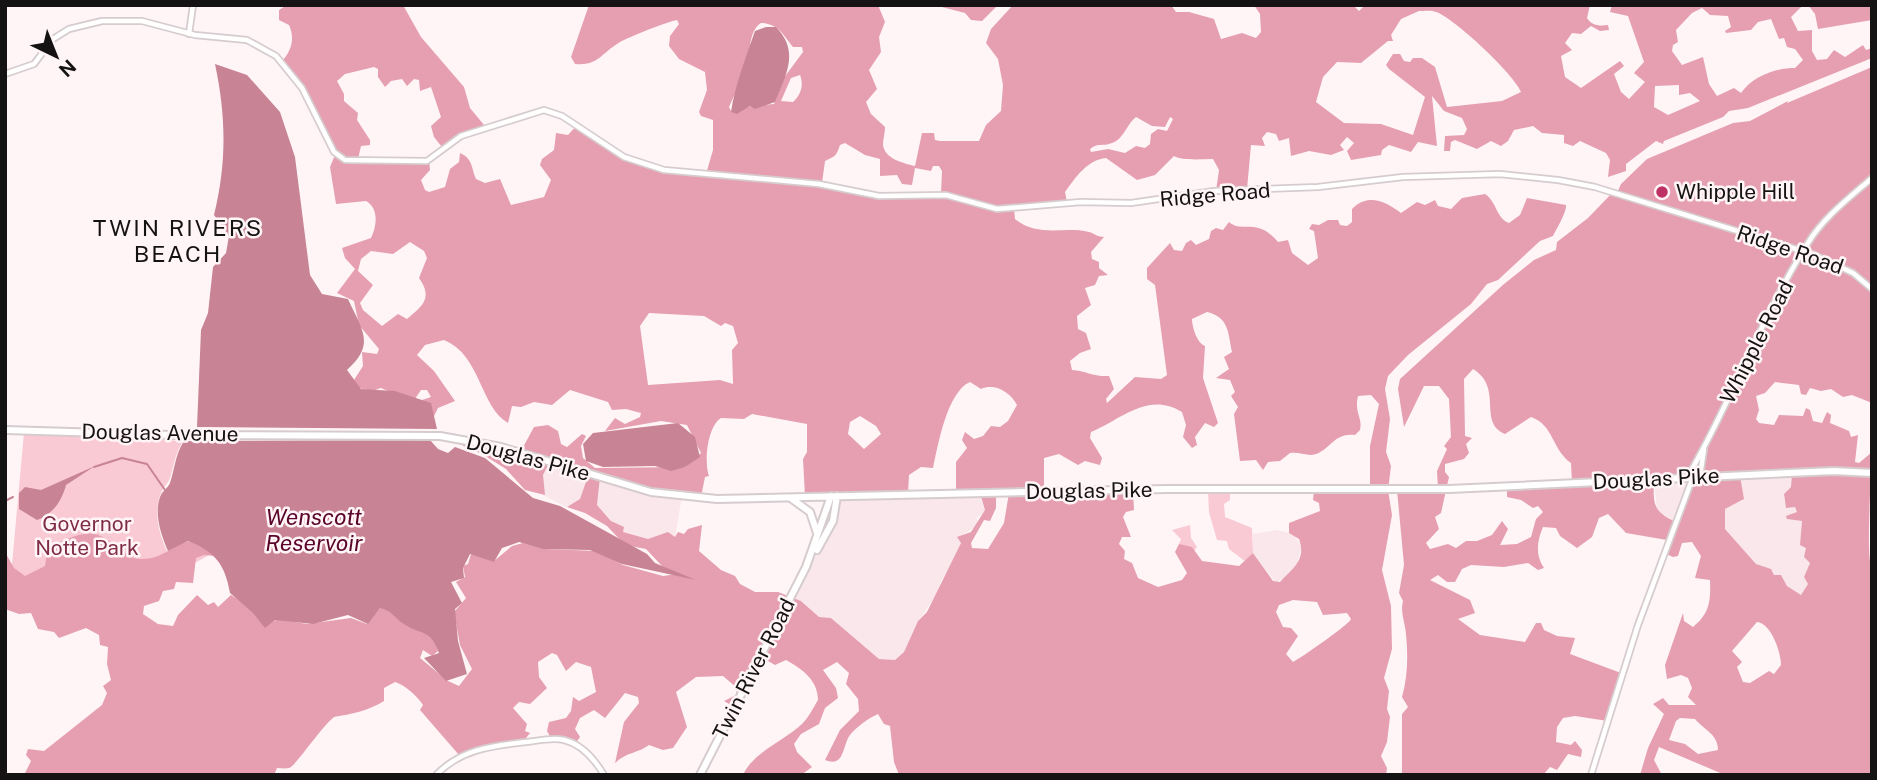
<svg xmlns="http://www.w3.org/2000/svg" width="1877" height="780" font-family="'Public Sans',sans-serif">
<rect width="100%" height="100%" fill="#fff5f7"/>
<path fill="#f9e7eb" d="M550,461L589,473L580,499L575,504L566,507L543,495V475Z
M1792,474L1791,487L1784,494V498L1786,508L1795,507L1797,512L1787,519L1802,521L1801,539L1806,548L1804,557L1810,563L1804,577L1808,584L1801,595L1787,586L1781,575L1774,576L1756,564L1725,529L1723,522L1725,509L1743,500L1740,476Z
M600,477L682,496L675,538L648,539L623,533L597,505Z
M1694,478L1676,522L1664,518L1657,511L1654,480Z
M980,493L985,511L977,518V526L962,535L958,554L941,581L937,594L918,621L904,652L895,660L879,659L831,618L819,617L804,603L792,597L830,496Z
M1277,530L1293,534L1302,546L1295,570L1276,583L1253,553V534Z"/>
<path fill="#f9c9d4" d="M24,433L183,441C175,454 174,465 170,478C168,484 163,487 161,493C153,512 159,535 168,553L211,554L92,620L8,608Z
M1208,490L1230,491V500L1224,504L1225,517L1252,528L1253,553L1246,562L1229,549L1227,541L1217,540L1209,512Z
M1190,525L1191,538L1197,547L1194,551L1179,544L1181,539L1172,530Z"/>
<path fill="#e69fb1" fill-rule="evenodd" d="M287,5H403L421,37L464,87L470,108L484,125L455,137L442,147L434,137L431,126L441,117L431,87L420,91L419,80L414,79L407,86L402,79L391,81L385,87L378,77V69L374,67L345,74L337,81L344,94V101L358,113L357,120L370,140V145L361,146L358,159H429L430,170L421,180L425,190L429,192L445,187L450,169L459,162L460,153C473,159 471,167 476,179L485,183L500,179L511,205L544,197L551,180L540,165L542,159L554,150L556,133L568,135L577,125C623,159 650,166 706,174L713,150V120L701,116L699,112L707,90L705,72L679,59L669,46L670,36L679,24L677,20C669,21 623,39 617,44C600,55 597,66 575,64L571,57L589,5H878L885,22L879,37L881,52L869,70L877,89L866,102L871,114L885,127C885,133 883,139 883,145C885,159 903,163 915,166L922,133H934L935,140L940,141H979L986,125L1001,111L1003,85L998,59L986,43L991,29L1013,5H1171L1176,12H1189L1214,19L1221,39L1242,33L1256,38L1261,32L1260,14L1254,5H1353L1359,11L1365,5H1590L1587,18C1592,26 1600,26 1608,25L1609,30L1600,31L1591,26L1581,34L1572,33L1565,43L1572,50L1561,56L1565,77L1581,88L1620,61L1624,66L1614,74L1621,92L1629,99L1645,82L1634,73L1644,62L1628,16L1610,12L1612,5H1803L1791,17L1798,31L1812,30V51L1817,60L1827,59L1834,50L1845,57L1863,45L1866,50L1872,48V58L1748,108L1729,111L1723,117L1664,141L1663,144L1656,141L1626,164V171L1608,177L1610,160L1606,153L1580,141L1573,146L1564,143V135L1542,133L1533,126L1514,130L1508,141L1501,146L1491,141L1477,149L1455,140L1451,142L1450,151H1444L1445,136L1464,135L1467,129L1462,118L1444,111L1432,96L1437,146L1418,142L1411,152L1389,145L1382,150L1381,155L1351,160L1347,151L1354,143L1347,137L1340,145L1344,150L1331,155L1309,151L1291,156L1289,138L1279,141L1276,134L1267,132L1262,138L1265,146L1251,145L1247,189L1216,191L1219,170L1213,159C1203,159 1182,161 1174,156L1155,175L1137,180L1106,158C1087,160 1076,177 1065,192L1067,202L1014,208L1015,219C1037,238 1064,226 1089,232C1094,233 1097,237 1104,237L1091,252L1092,259L1099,262V268L1108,275L1099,276L1095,285L1085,288L1091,305L1077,316L1078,329L1086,333L1091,349L1080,353L1070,361L1072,370C1086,371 1094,377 1109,376L1114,389L1106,399L1107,403L1135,377L1161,379L1167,375L1155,285L1147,279V268L1170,243L1174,250L1182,251L1186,243L1191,240L1196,245L1209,239L1211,231L1216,228L1223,230L1229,222C1243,234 1256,216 1278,242L1288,240L1292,253L1308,265L1318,258L1314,231L1309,229L1312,224L1319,225L1328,220H1338L1340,225L1347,226L1352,222V209C1368,193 1385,201 1401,213L1417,202L1425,205L1435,200L1438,206L1451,209L1462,198L1485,194C1497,202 1496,218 1509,223L1520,215L1527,198L1566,205C1567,211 1557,228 1553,236L1540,241L1498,280L1487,284L1471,304L1408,355L1388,376L1385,389L1390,419L1386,452L1391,466L1388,490L1392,515L1382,570L1391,606L1392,649L1384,678L1389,691L1387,709L1390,717L1387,742L1381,756L1387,768L1386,775H899L894,762L890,726L884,724L878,714C869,718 856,727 850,735C842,746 845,768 825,760L840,730L859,711L858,699L846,684L849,673L837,662L823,670L836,688L838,698L825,708L819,724L801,734L794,744L797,752L812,767L801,775H743C753,752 784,741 802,724C809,717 813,708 818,700C818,680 802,669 786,660L775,665L761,657L734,707L724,701L736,695L737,688L723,676L696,677L676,692L687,727L673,748L663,750L649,745C639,753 626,752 615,763L624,722L639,703L638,697L625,693L605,718L594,710L580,718L575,729L580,737L575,744L551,738L547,731L549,722L566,718L571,711L573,697L579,701L596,692L591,667L576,662L566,671L557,655L552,653L538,662L539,677L547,688L530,704L519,702L513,708L527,724L525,731L530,733L522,743L459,755L420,710L423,705C417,696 405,685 395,682L384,688V701C368,711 351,714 334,717C322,726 295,767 289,768C285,769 281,768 277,768L274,775H24L31,761L26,755L28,749L44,751L102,705L107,693L103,686L111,680L107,664L108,647L100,645L99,635L86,628L59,638L54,632L38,629L31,613L19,614L5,609V552L14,568L25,576L45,566L48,547C60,543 80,531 94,534C113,537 123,560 142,559C163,559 172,545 190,541L217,556L204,555L196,558L193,583L176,582L174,589L163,591L159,601L144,606L143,614L158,624L173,626L178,615L197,595L208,605L214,602L218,607L231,595L272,622L278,619L307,624L351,618L367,624L382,605L410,620L413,628L432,632L438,651L432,656L423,650L420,658L448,681L459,686L472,669L460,645L454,612L466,598L456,582L465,577L463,566L468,564L471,554L494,561L512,546L523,543L545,549L598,551L623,565L663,576L677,574L662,566L646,549L625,545L607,526L585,513L567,507L580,499L589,473L550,461L543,475L545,495L525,490L506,469L482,454L448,439L521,451L534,427L548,425L558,431L561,444L567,447L582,434L586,436L581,446L583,458L595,468L685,467L701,453L687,425L661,421L605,431L615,418L625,424L640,417L641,413L626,409L612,410L608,402L570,390L552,405L534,402L521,407L512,406L508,423C480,407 481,355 444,340L425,345L417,355L434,371L455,401L438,408L433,418L422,400L431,397L427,390H421L413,402L381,388L372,391L359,388L354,380L363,366L362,352L377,354L379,349L359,325L354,301L337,293L355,269L345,258L342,248L371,238C377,226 379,208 366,201L336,204L330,167L335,155L308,100L281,62C292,51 295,38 289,25L279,20V10ZM1702,8L1710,15L1728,16L1731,27L1725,31L1726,33L1751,30L1758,22L1771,19L1779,39L1784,38L1787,47L1795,49L1803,60L1795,68C1775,68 1753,76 1741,93L1734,88L1717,96L1709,84L1703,57L1682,65L1672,51L1673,45L1678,42L1676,30L1692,13ZM1419,11C1424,11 1432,10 1436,12C1453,17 1515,75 1521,92L1502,101L1447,107L1435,67L1422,58H1413L1410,62L1404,61L1400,54H1393L1386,65L1389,69L1425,97L1413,135L1381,124L1344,123L1316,102L1323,77L1337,62L1361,63L1388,41H1393L1391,35L1401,19ZM761,23C779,24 783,35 793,47H802L803,52L780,83L774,104C759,105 746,106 731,111L729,107C734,95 741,83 746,71C751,56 747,32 761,23ZM800,75C804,85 801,95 793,102L781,101L791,78ZM1679,85V95L1690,93L1700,101L1668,115L1654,107L1655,86ZM1136,117L1152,126L1165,127L1170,117L1173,119L1167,131L1158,129L1151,134L1150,144L1145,148L1136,146L1125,153L1108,149L1091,152L1090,149C1098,142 1103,147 1112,143C1123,140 1127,124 1136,117ZM845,143L865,155L880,159V176L897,175L902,184L912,185L915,168L931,171L933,166H939L942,171L941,194L863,193L822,183L825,161C835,156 836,157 840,145ZM410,242L424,251L427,258L419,278C434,299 421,307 407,319L398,314L382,326L363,310L360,303L373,285L358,271L361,259L371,251L393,254ZM1207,312C1229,317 1228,333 1232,352L1224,357L1229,369L1216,378L1230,380L1235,392L1231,396L1238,407L1234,414L1240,461L1256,460L1263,470L1268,462L1280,461L1290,453C1298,452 1304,455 1311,455C1330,453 1332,432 1355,435L1360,430C1363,418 1354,413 1358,396L1371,395L1379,404L1370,446V490H1314L1313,500L1319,503L1320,511L1289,523V533L1299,539C1307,560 1292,569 1280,582L1273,581L1253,553L1239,566L1202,561L1192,547L1179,544L1175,552L1187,573L1182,580L1158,587L1138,578L1132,563L1124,559L1125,551L1119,544L1122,537H1131L1123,517L1126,512L1134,510L1133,491H1044V458L1059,454L1078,465L1085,461L1100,465L1102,458L1090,438L1091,432C1122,419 1148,391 1182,412L1186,425L1183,437L1192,448L1197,445L1195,437L1205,423L1214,427L1218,423L1203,378L1205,346C1197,343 1192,327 1192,319ZM649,313L704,316L721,326L725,323L733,326L738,343L732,350L733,384L720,380L648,385L640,326ZM970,382L981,389C995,383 1010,392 1017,405L1008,421L1000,427L991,426L983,436L974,439L965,432L962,440L967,448L956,462V493H980L985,510L971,532L957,537L961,543L927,612L918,621L904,652L895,660L879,659L831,618L819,617L801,601L778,592H755L740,584L735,576L721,570L699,551L702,525L688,529L684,534L678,532L675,537L668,532L648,539L623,532L624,527L611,521L597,505L600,477L682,496L701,497L705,477L709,476C704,463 707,427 721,418L744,419L752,414L807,424V452L803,459L805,496L908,494L909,475L921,467L933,468C938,445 947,392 970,382ZM860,416L876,426L881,434L864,449L848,434L850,422ZM996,493H1009L1004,523L988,549L972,548L971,543L984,520L990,521L996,508ZM1293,600L1317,602L1323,615L1347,613L1351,619C1350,624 1298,660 1293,662L1286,654L1298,636L1291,628L1283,627L1276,612L1279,605Z
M934,5H998L982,21L971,20L965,13Z
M1808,5H1872V20L1818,29L1815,14Z
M1872,67V403L1852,395L1843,397L1831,389L1821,391L1810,388L1806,395L1801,394L1799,385L1775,382L1765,393L1756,396L1759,410L1756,419L1759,423L1774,425L1779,415L1803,416L1806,408L1810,410L1813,421L1822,423L1827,412L1831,415L1830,423L1849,431L1851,437L1858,435L1855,462L1859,463L1872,452C1872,473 1865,556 1872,568V775H1725L1659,747L1654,760L1662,775H1640L1648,748L1664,714L1653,704L1663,698L1669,705H1696L1688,697L1692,688L1688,678L1681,675L1667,679L1665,665L1683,613L1684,621L1693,627C1709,614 1711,602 1710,580L1695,578L1701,556L1692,542L1682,543L1678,556L1673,557L1666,554L1670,543L1667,540L1626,533L1608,514L1599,518L1592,537L1577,548L1560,536L1556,528L1543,527C1537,541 1535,555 1544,568L1538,570L1528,563L1504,567L1471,565L1462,569L1455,582H1447L1438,575L1430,580L1470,600L1475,613L1458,619L1480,635L1525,642L1536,623H1541L1544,630L1557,636L1575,638L1570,654L1621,673L1608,721L1575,716L1563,718L1557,727L1556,742L1571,745L1575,741L1582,750L1581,757L1568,754L1557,770L1550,767L1543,775H1402V714L1408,707L1402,697C1408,676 1408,655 1406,634C1405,622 1400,612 1403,601L1399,593L1404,565L1397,490L1438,489L1437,471L1447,449L1444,446L1451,437L1449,399L1439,386H1424L1404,427L1398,389L1400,379L1504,284L1534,260L1556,250L1557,242L1588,218L1613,192L1617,193L1621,184L1647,159L1733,123L1750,121L1788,101L1787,103ZM1473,369C1504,388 1477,422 1505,434L1531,417C1554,425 1552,450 1571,463L1572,483L1507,487V497L1521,500L1533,508L1538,506L1543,512L1536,519L1531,537L1517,544L1500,545L1508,529L1502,521L1492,535L1477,541H1466L1456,548L1448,544L1430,549L1426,543L1439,529L1435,517L1441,513L1449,477L1445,472V464L1464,459L1469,453L1466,444L1472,438L1465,436L1464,379ZM1792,474L1791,487L1784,494L1786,508L1795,507L1797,512L1786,516L1787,519L1802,521L1800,545L1806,548L1804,557L1810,563L1804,577L1808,584L1801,595L1787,586L1781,575H1774L1771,569L1756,564L1725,529V509L1744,499L1740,476ZM1654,480H1694L1676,522C1653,512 1653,504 1654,480ZM1757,622C1771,623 1781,652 1781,665L1774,674L1769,671L1750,683L1743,682L1737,667L1742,662L1732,651ZM1680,718L1695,719C1704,730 1718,734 1718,750L1698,754L1685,744L1669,740L1676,721Z"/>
<path fill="#c88495" d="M766,27H776C800,52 786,74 775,102L755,109L750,106L737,114L731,112C735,85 746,57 755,31Z
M215,64L247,75L280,112L295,157L310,275L322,294L348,299C362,330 376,344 347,370L361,389L395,391L431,403L437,429L197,427L201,330L208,313L213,267L226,253L229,236L214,215C227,162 226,116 215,64Z
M678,423L695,437L700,457L685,467L671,471L655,466L603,467L586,461L583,444L593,433Z
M430,440L438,449L448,453L455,447L485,458L533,498L560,506L647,554L655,563L696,580L622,564L590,550L543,549L519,542L502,548L494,562L470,554L463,568L464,578L451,582L462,603L455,609L458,641L467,674L446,681L424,658L439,653C430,628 422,636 404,624C394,618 393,611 380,608L368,624L348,615L313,624L275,620L265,628L253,613L230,593C225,564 215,552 188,541L168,551C161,535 154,514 160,497C162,491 168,488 170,483C175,468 175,455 184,441Z
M95,466L66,485C62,501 52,515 37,520L19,509V493L25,487L41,490Z"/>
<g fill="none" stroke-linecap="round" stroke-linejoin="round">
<path stroke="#c88495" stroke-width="2" d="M94,467L122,458L147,464L165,490
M5,501L13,497"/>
<g stroke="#d6ccce" stroke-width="8">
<path id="tertiary" d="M189,34L193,5
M5,74L34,64L53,39L69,29L102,21H142L195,35L247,40L276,56L302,88L334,152L345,160L427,161L461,136L544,110L562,116L624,157L664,170L819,184L879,196L946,195L997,209L1081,202L1131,203L1214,191L1318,187L1403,177L1500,174L1558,180L1595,187L1812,254L1853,273L1872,289
M1693,477L1692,469C1734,396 1762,315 1808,243C1824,217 1849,198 1872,178
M436,775C461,749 492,746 526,742C538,741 552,737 564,740C581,744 595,760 604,775
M1591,775L1638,625L1693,477L1701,469L1704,450"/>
</g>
<g stroke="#d6ccce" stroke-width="10">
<path id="primary" d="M5,430L171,435L440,436L501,447L651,492L717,499L1167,489H1449L1834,471L1872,473
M792,499L810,512L817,533
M817,550L833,521L837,496
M700,775L806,567L831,496"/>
</g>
<use href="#tertiary" stroke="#fff" stroke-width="4.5"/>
<use href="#primary" stroke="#fff" stroke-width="6"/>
</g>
<circle fill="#be3165" stroke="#fff5f7" stroke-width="2.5" cx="1662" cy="192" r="7"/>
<g text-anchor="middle" stroke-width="5" stroke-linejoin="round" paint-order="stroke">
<g font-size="21" fill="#151213" stroke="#fff5f7" text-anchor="start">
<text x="1676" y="199">Whipple Hill</text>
</g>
<g font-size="21" fill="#151213" stroke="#fff5f7">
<text transform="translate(1215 195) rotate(-5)" y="7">Ridge Road</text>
<text transform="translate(1790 250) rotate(19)" y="7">Ridge Road</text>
<text transform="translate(1757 342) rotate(-63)" y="7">Whipple Road</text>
<text transform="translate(160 433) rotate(1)" y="7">Douglas Avenue</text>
<text transform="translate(528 458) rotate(15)" y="7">Douglas Pike</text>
<text transform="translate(1656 479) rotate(-3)" y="7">Douglas Pike</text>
<text transform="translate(1089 491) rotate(-1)" y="7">Douglas Pike</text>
<text transform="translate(754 669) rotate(-63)" y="7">Twin River Road</text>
</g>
<g font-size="21" fill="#802d48" stroke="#fff5f7">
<text x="87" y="531">Governor<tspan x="87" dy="24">Notte Park</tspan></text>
</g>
<g font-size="23" letter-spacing="2" fill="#151213" stroke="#fff5f7">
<text x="178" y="236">TWIN RIVERS<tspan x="178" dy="26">BEACH</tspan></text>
</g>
<g font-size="23" font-style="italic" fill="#590428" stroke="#fff5f7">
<text x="314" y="525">Wenscott<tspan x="314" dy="26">Reservoir</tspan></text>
</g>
</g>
<rect width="1877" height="780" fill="none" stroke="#151213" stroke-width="14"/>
<g transform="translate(56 56) rotate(137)" stroke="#fff5f7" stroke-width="5" paint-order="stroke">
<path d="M0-5L12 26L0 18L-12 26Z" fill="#151213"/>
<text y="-10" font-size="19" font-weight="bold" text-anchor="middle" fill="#151213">N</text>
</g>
</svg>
